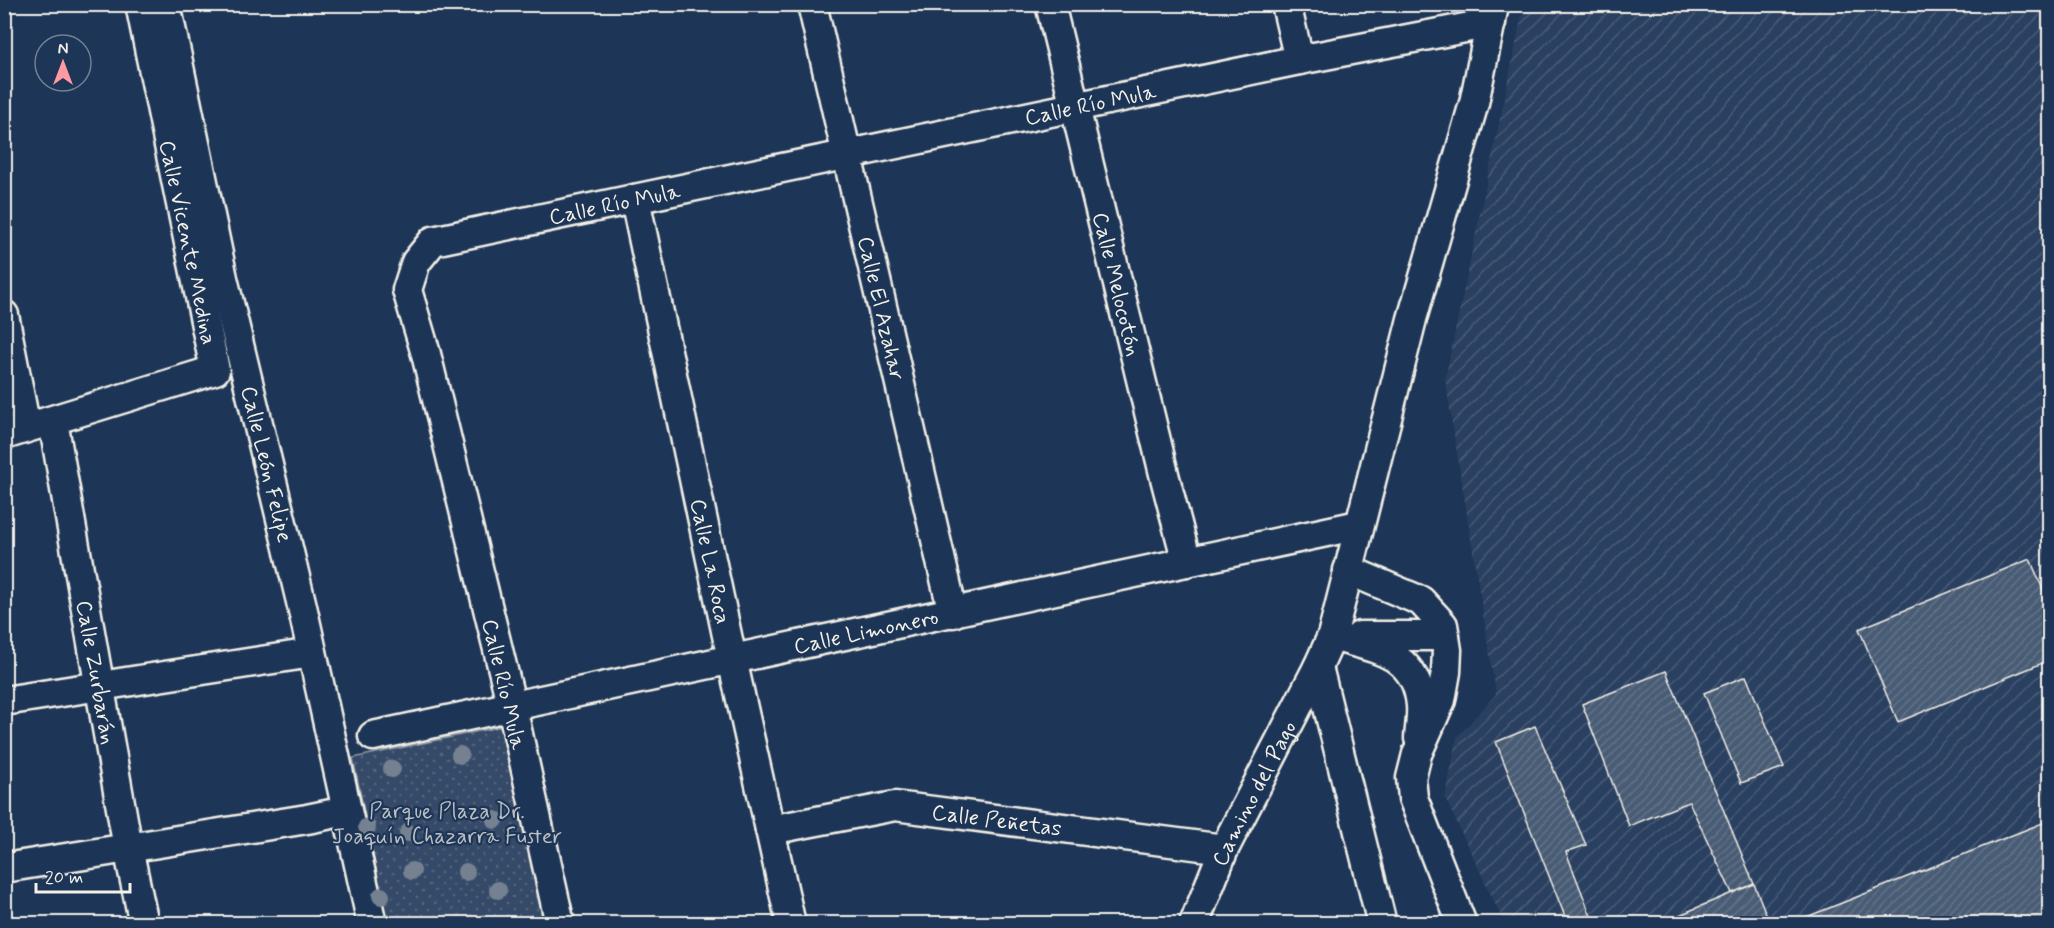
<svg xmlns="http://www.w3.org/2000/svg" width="2054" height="928" font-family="Mynerve,sans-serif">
<defs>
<pattern id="industrial-furrows" width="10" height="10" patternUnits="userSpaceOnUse" patternTransform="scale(1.5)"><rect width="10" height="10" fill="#2a4060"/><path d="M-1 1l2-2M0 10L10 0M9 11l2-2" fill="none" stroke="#4a5c77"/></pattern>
<pattern id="park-dots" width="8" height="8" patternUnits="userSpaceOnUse" patternTransform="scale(1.5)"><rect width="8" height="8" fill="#354a67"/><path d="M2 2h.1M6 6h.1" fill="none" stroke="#53657d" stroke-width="1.8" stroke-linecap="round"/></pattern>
<pattern id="building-hatch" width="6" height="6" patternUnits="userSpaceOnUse" patternTransform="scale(1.5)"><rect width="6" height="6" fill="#485b74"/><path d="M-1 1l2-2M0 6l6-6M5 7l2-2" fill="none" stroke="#637388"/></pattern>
</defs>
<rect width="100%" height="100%" fill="#1d3557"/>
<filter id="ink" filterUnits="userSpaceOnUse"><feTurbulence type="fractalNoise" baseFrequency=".0167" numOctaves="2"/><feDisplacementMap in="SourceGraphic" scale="12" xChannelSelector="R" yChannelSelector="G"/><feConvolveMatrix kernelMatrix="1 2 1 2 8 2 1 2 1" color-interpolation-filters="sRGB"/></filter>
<g filter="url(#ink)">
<path fill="url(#industrial-furrows)" d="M1524,5H2049V923H1504L1445,798L1457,737L1496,694L1445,379Z"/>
<path fill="url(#park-dots)" stroke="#949ea8" stroke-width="1.5" d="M507,725L551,923H387L353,758Z"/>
<path fill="url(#building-hatch)" stroke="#f4f1e8" stroke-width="1.5" d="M2030,559L2050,606V660L1898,722L1859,629Z
M1666,671L1754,884L1732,893L1689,802L1629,826L1582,704Z
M1746,676L1784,767L1741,783L1704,693Z
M1535,726L1586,845L1566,852L1594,924H1568L1496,742Z
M2050,820V924H1789Z
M1754,884L1770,924H1658L1732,893Z"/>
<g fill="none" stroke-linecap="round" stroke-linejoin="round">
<g stroke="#f4f1e8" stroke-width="33">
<g id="street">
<path id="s1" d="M166,4L223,278L302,606L372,924"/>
<path id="s2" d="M812,4L953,613"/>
<path id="s3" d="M1050,4L1165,478L1187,562"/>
<path d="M1286,4L1299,60"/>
<path id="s4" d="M635,199L732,659L791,924"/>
<path d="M4,315L26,428"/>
<path id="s5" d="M53,421L128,848L144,924"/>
<path d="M4,435L215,370L140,4"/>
<path d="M1348,570L1421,601L1443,625L1447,650L1446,672L1441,700L1417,754L1411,778L1413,798L1462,924"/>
<path d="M1332,636C1374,649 1416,651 1421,705C1422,715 1420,727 1419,738"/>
<path d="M1360,636H1445"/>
<path d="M1318,667L1382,924"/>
<path d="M4,701L312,653"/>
<path id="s6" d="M373,736L1359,525"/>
<path id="s7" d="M770,830L895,806L1224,849"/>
<path d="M4,868L307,819L346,811"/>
<path id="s8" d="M560,924L512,707L426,354L407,290L416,262L433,241L1299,60L1491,23"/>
<path id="s9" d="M1194,924L1224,849L1318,667L1332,636L1412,319L1474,103L1494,6"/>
</g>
</g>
<use href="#street" stroke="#1d3557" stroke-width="28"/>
</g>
<g fill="#748191">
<circle cx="460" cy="755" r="9"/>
<circle cx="392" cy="769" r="9"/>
<circle cx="495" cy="820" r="9"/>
<circle cx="367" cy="827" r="9"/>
<circle cx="408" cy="833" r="9"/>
<circle cx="412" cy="871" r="9"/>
<circle cx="466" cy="872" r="9"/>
<circle cx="498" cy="890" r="9"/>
<circle cx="381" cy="896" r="9"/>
</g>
</g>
<g text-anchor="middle" stroke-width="4.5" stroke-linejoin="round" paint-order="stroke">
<g font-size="22" fill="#f4f1e8" stroke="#1d3557">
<text dy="8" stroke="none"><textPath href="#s8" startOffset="1380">Calle Río Mula</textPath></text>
<text dy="8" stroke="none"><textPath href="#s8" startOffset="894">Calle Río Mula</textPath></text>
<text transform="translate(189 242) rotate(78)" y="8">Calle Vicente Medina</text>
<text dy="8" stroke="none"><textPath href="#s3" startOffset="288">Calle Melocotón</textPath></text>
<text dy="8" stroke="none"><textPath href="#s2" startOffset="312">Calle El Azahar</textPath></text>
<text dy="8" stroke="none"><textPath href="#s1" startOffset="471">Calle León Felipe</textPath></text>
<text dy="8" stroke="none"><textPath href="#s4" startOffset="370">Calle La Roca</textPath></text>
<text dy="8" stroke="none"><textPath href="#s6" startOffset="504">Calle Limonero</textPath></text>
<text dy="8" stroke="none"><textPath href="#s5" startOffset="255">Calle Zurbarán</textPath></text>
<text transform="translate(505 684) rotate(77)" y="8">Calle Río Mula</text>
<text dy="8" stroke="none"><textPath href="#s9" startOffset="144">Camino del Pago</textPath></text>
<text dy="8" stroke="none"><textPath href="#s7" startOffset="230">Calle Peñetas</textPath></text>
</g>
<g font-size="22" fill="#bbbfc1" stroke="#1d3557">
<text x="447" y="818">Parque Plaza Dr.<tspan x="447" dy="25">Joaquín Chazarra Fuster</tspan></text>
</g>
</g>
<rect width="2054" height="928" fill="none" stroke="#1d3557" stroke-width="24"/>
<rect x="12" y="12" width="2030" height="904" fill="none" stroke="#f4f1e8" stroke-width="2" filter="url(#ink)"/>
<g transform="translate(63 63)"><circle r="28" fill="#1d3557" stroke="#738091" stroke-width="1.5"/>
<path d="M0-4.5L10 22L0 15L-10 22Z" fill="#ff9aa2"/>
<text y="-9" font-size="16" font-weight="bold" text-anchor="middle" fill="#f4f1e8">N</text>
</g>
<path d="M36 883v9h94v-9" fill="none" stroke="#f4f1e8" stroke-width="3"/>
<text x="45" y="883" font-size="18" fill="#f4f1e8" stroke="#1d3557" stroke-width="4.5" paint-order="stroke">20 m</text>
</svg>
